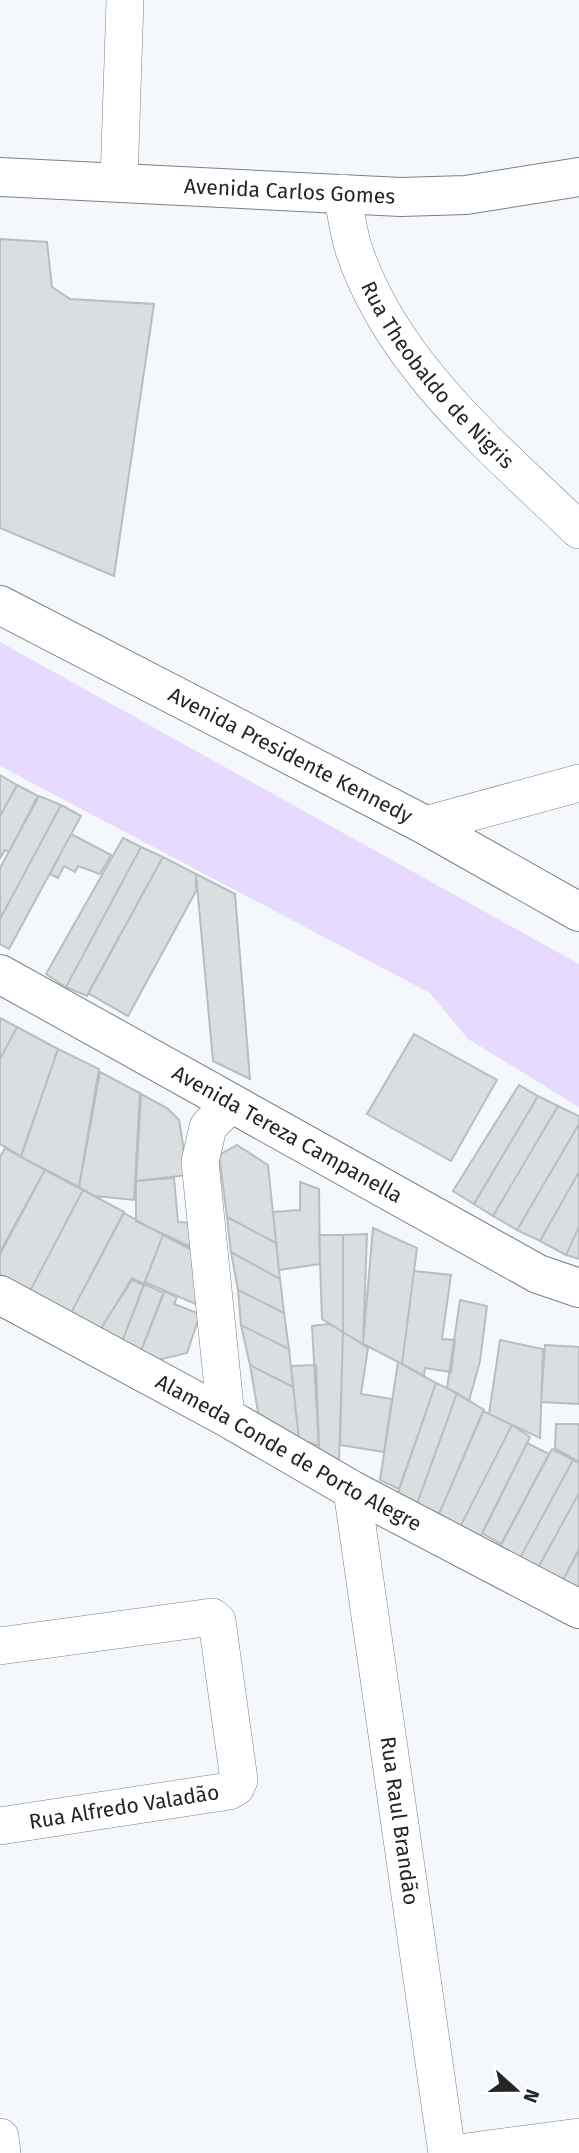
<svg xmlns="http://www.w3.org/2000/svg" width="579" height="2153" font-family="'Fira Sans',sans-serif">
<rect width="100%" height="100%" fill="#f4f8fc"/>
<path fill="#e6dafe" d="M0,642L579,964V1107L468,1039L430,993L0,766Z"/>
<path fill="#d9dfe0" stroke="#b8bebf" stroke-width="2" d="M0,239L47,242L52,287L70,299L154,304L114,576L0,528Z
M0,775L17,785L0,816Z
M17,785L38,796L9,852L5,850L0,858V816Z
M39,796L61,805L0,919V868Z
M61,805L81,816L9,949L0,944V919Z
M71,834L111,855L100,874L78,866L75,872L64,866L58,878L50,874Z
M123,838L141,847L66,987L46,974Z
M141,847L163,857L87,996L66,987Z
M163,857L196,874V891L128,1016L88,993Z
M196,874L235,894L250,1079L213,1061Z
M0,1018L17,1027L0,1059Z
M17,1027L58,1049L21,1156L0,1144V1059Z
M414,1034L497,1080L451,1161L367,1114Z
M58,1049L99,1069L79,1187L21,1157Z
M100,1072L140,1093L134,1200L95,1196L79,1187Z
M519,1085L538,1096L474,1204L453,1191Z
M141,1094L167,1108L179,1120L188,1175L136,1181Z
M538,1096L558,1106L493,1216L474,1204Z
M558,1106L579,1116V1124L517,1230L493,1216Z
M579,1124V1172L540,1241L517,1230Z
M237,1145L268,1165L276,1243L227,1217L219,1155Z
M5,1148L45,1170L0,1252V1157Z
M45,1170L83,1190L29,1293L0,1277V1254Z
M579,1172V1227L566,1255L540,1241Z
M174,1178L178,1222L196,1223L197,1250L136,1221V1181Z
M300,1182L319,1189L320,1264L279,1270L273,1212L300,1210Z
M83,1190L124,1212L71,1313L30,1291Z
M124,1213L163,1235L144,1284L132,1278L101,1329L71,1313Z
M227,1217L276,1243L280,1279L231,1252Z
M579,1227V1259L566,1255Z
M373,1228L417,1248L402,1364L363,1344Z
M367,1234L363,1344L343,1332V1235Z
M163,1235L198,1253L200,1306L145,1282Z
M319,1235H343V1332L322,1319Z
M231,1252L280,1279L284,1313L238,1290Z
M414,1271L451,1275L442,1339L455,1340L451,1372L425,1368L424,1376L402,1364Z
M132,1280L144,1285L122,1342L99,1331Z
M144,1284L164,1293L141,1351L122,1342Z
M238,1290L284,1313L289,1349L241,1325Z
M164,1291L177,1297L174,1304L200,1314L187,1353L158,1360L141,1351Z
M460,1300L487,1306L480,1361L469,1401L447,1388Z
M329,1324L343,1332L339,1460L319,1449L312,1326Z
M241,1325L289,1349L293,1387L250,1365Z
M343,1332L368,1348L361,1394L392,1399L384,1452L340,1445Z
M500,1340L543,1349L540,1438L489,1414Z
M545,1345L579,1347V1404L541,1402Z
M398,1362L436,1383L399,1489L380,1480Z
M250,1365L293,1387L299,1439L259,1418Z
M316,1365L319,1446L299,1439L291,1366Z
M436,1383L457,1393L417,1504L398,1493Z
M457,1393L484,1410L439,1514L417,1504Z
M483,1411L512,1425L460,1527L439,1514Z
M556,1424H579V1462L555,1448Z
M512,1425L530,1437L480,1538L460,1527Z
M527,1443L549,1454L501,1544L482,1533Z
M552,1449L573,1460L520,1558L500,1547Z
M573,1460L579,1463V1493L538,1568L520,1558Z
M579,1493V1551L563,1580L538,1568Z
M579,1549V1588L562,1582Z"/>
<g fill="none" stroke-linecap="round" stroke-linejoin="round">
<g stroke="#7d8184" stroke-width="38">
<g id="minor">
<path d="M119,181L125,0"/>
<path id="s1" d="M342,193C346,212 348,232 354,250C393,366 494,448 579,530"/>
<path d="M425,825L579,783"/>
<path d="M226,1417L200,1162L208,1127L231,1103"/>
<path id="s2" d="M352,1490L447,2153"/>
<path d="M0,1646L212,1617L217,1621L239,1780L236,1787L229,1791L0,1826"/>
<path d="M0,2137L2,2153"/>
<path d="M458,2153L579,2137"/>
</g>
</g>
<g stroke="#7d8184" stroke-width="40">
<g id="major">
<path id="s3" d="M0,177L401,197L466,195L579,177"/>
<path id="s4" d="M0,605L425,825L579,912"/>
<path id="s5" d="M0,974L538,1274L579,1288"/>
<path id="s6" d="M0,1295L226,1417L352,1490L579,1609"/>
</g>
</g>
<use href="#minor" stroke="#fff" stroke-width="37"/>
<use href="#major" stroke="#fff" stroke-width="38"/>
</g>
<g text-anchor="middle" stroke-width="5" stroke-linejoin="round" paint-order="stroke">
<g font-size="21" fill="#232526" stroke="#fff">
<text dy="7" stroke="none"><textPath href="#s3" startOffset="290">Avenida Carlos Gomes</textPath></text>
<text dy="7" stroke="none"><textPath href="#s1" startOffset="210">Rua Theobaldo de Nigris</textPath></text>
<text dy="7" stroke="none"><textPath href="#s4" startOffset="327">Avenida Presidente Kennedy</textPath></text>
<text dy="7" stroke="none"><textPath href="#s5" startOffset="329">Avenida Tereza Campanella</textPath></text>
<text dy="7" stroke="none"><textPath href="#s6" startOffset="329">Alameda Conde de Porto Alegre</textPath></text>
<text transform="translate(124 1807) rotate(-9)" y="7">Rua Alfredo Valadão</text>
<text dy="7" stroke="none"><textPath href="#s2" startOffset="334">Rua Raul Brandão</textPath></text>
</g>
</g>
<g transform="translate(516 2090) rotate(111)" stroke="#ffffff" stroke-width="5" paint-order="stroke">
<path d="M0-5L12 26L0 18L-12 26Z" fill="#232526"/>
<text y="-10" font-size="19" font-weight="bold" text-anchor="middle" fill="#232526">N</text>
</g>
</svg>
